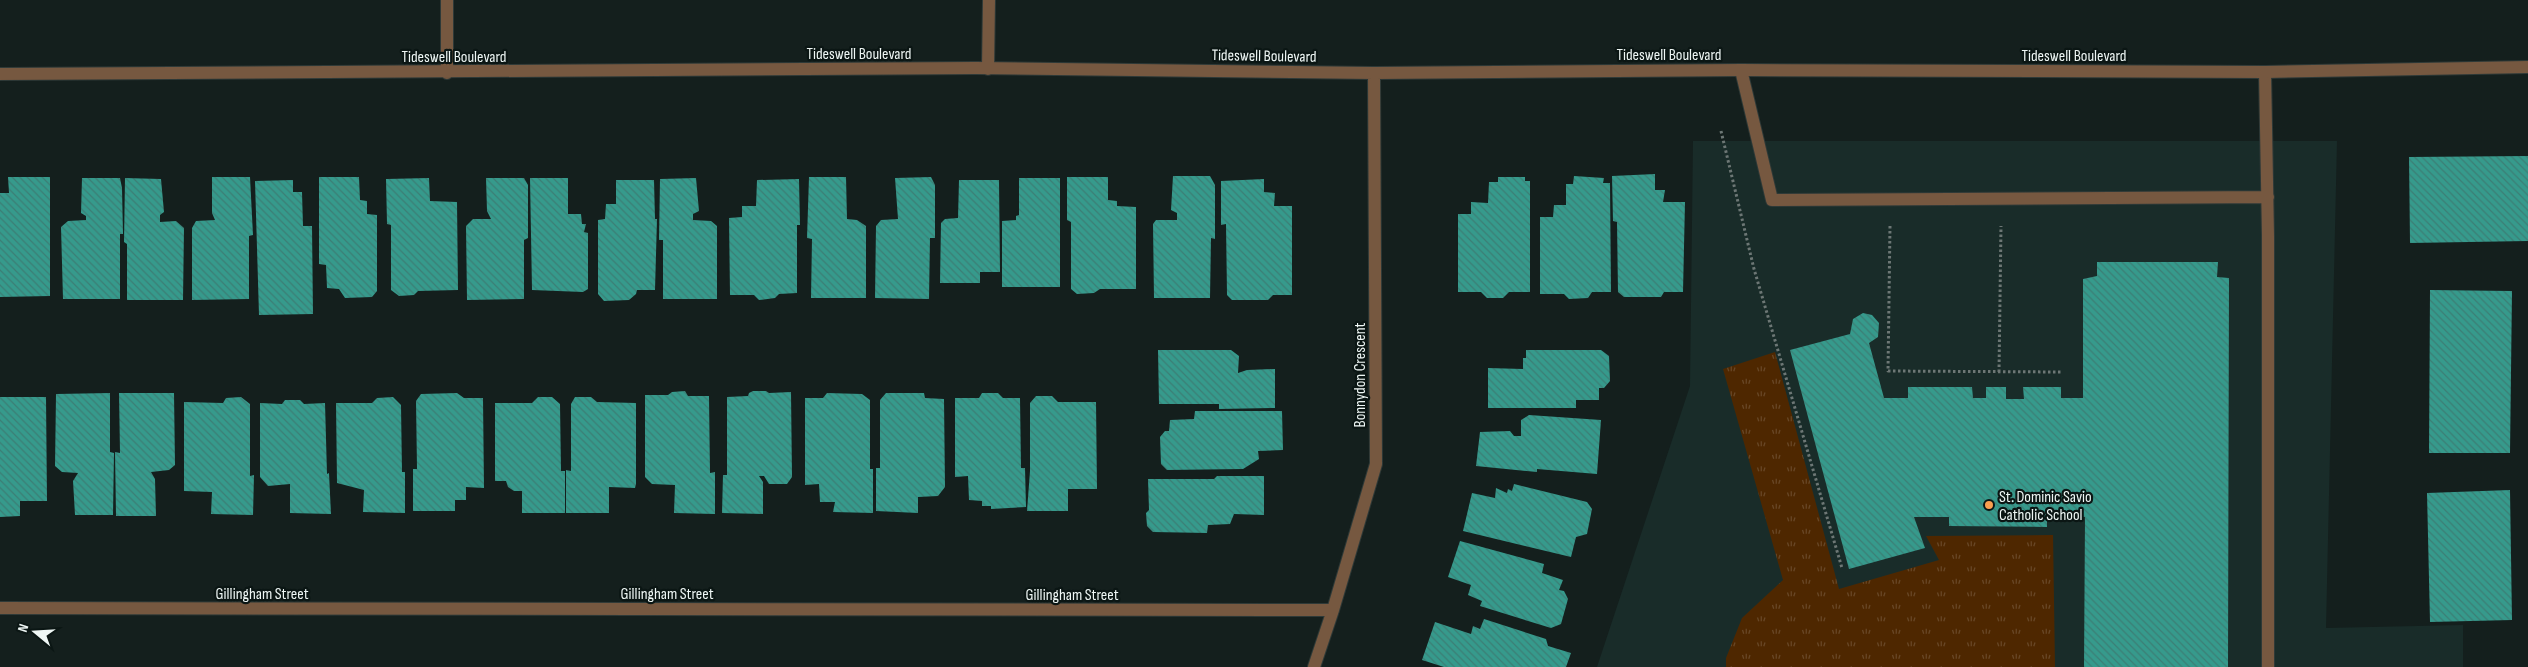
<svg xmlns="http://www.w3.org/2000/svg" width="2528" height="667" font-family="'Sofia Sans Condensed',sans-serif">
<defs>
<pattern id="park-tufts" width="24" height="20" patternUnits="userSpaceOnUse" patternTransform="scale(1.25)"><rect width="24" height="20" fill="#4e2700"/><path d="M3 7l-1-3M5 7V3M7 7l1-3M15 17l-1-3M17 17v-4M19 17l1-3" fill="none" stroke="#684726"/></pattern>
<pattern id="building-back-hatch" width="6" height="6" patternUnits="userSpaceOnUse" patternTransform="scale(1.25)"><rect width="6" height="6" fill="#369a8c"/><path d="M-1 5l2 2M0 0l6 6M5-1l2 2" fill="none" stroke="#3c7e75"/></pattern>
</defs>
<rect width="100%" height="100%" fill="#141f1d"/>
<path fill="#192c29" d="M1693,141H2337L2326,628L2463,625V667H1597L1690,386Z"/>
<path fill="url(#park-tufts)" d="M1775,352L1839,589L1939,560L1926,536L2053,535L2055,667H1726V658L1742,618L1783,580L1723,369Z"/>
<path fill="url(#building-back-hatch)" d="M2528,156V241L2410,243L2409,157Z
M1655,174V190H1665L1663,202H1685L1683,292H1664L1661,297H1624L1618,292L1617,222L1613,221L1612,176Z
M1173,176H1210L1215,185V239L1211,238L1210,298H1154L1153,224L1156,220H1177V213L1171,210Z
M1574,176L1604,178L1603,183H1610L1611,292H1592L1588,298L1569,299L1564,294H1540V217H1553L1554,205H1566V184H1573Z
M8,177H50V296L0,297V193H9Z
M212,177H250L253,235L249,236V299L192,300V228L196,221L215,220L212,213Z
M319,177H359L360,200L367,201V214L377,215V291L372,297L345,298L339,289L327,288L326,265L319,264Z
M809,177H846L847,219L857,220L866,226V298H811L812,239L807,238Z
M931,177L935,185V238H930L929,299L875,298L876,226L881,220L898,219L895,178Z
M1067,177H1108V200L1117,201V206L1136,207V289H1100L1094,293L1077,294L1071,289V222L1067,220Z
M1498,177H1525V181H1530V292H1509L1503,298H1487L1481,292H1458V214H1471V202L1488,203L1489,182H1498Z
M82,178H120L122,188L123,234H120V299H63L61,227L68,221L86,220V216L81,213Z
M125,178L161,179L164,212L160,215V222L176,221L184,228L183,300H127V244L124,242Z
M429,178L430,201L457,202L458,290L418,291L414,295L399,296L391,290V225L387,224L386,179Z
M486,178H524L528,185V238L524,240V299L467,300L466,226L473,219H491L487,211Z
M530,178H568V214H581L582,224H586L584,232L588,233V289L583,292L532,290Z
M696,178L699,211L693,214V220L711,221L717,226V299H663V240H659L660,179Z
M1019,178H1060V287H1002V221L1016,220V216L1019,215Z
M799,179L800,225H797V293L779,294L775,298L759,300L754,295H730L729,218L742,217V206H756L757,180Z
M1264,179V192L1275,193L1274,206H1292V295H1273L1268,300H1232L1227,295L1226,224L1221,225V181Z
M293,180V192H302L303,226H312L313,314L259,315L255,181Z
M616,180H654L655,219H657L655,290H637L636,294L629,300L604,301L598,294V220L605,219L606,204H616Z
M959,180H999L1000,272H980V283H940L941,223L945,219L958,218Z
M2097,262H2218L2217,277L2229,278L2228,667H2084L2085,517L2047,516V527L1949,526V517H1914L1925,548L1849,569L1790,350L1850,334L1853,319L1863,313L1872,315L1879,323L1878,337L1869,343L1884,398H1908V387H1972L1973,398H1986V387H2006V399H2024L2023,387H2061V398H2083V279L2097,276Z
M2430,290L2512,291L2510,453H2429Z
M1158,350H1231L1239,356L1238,373L1247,370L1275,369V408L1219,409V404H1159Z
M1526,350H1601L1609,356L1610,381L1604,388H1599V400H1576V408H1488V368L1523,369V358H1526Z
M685,391L688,396H709L710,473L715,472V514L674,513L675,485L652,484L645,477V395H668L672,392Z
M753,391H766L769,393L791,392L792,477L787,484H769L764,476H759L763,482V514L722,513L723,475H727V397L748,396L749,393Z
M110,393V452L114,453L113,515H75L73,481L78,473L62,472L55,466L56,394Z
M119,393H174L175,465L169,470L151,472L155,479L156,516H116L115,452L120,453Z
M457,393L464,398H483L484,488L466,487V500H455V511H413V469H417L416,401L421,394Z
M827,393L862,394L870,400V469H873V513L833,512L835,502H820L819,484L805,485V398H823Z
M886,393H924L925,398L944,399L945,487L938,496L918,497V513L876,511V468H880V400Z
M982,393H998L1003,398H1020L1021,468H1025L1026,507L991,509V506H982V501L969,500L968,476L955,477V398H979Z
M1036,396H1052L1058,402H1096L1097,489H1068V511H1027L1030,471V403Z
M0,397H46L47,501H20V516L0,517Z
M241,397L250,404V476L254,475L253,515L211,514L212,492L184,491V402L223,403L226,398Z
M393,397L401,405L402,472H405V513L363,512L364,490L337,483L336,403H372L377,398Z
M538,397H552L560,404L561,471H565V513H522V491H514L508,487L506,481H495V403H532Z
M575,397H591L597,402L636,403V484L635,488L609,487V513H566V470L571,471V404Z
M285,400H300L304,404L325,403L327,474L329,473L331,514L290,513V484L268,486L260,477V403L282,404Z
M1195,411H1282L1283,450L1258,451L1259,459L1243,469L1167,470L1161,464L1160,437L1165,431H1169L1170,420L1194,419Z
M1529,415L1601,420L1597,474L1537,469V472L1476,466L1480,432L1510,431L1514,436H1521V420Z
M1217,476H1264V515L1234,514L1230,524L1208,525L1207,533L1153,532L1147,526L1146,513L1149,510L1148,479H1214Z
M1514,484L1587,502L1592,509L1587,534L1576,537L1571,557L1463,531L1472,493L1495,498L1496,488L1507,493L1508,489L1512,491Z
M2510,490L2512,620L2430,622L2427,493Z
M1460,541L1544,564L1542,573L1563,580L1559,590L1564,591L1568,599L1561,624L1551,628L1480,606L1482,601L1468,595L1471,585L1448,577Z
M1484,619L1546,639L1548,646L1571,653L1566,667H1444L1422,660L1435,622L1471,634L1473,626L1480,629Z"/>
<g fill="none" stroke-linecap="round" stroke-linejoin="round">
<g stroke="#2e3937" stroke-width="14">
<path id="lane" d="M1741,70L1772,200L2268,197
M2265,72L2268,236V667"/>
</g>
<g stroke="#2e3937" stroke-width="14">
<path id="street" d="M988,69L989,0
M447,73V0
M0,74L976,68L1374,73L1741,70L2265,72L2528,67
M0,608L1333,610
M1314,667L1333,610L1376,464L1374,73"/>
</g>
<path stroke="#6d7775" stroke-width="3" stroke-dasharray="2.5 2.5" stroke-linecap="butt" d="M1721,131L1754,269L1842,568
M1890,226L1888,371L2061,372
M1999,372L2001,226"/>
<use href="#lane" stroke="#765840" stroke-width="12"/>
<use href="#street" stroke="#765840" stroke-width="12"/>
</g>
<circle fill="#fa9f50" stroke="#0b1614" stroke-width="2" cx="1989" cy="505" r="5"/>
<g text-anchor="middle" stroke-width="4.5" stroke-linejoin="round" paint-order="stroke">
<g font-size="16" fill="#eff7f5" stroke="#0b1614">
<text x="859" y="59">Tideswell Boulevard</text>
<text x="1669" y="60">Tideswell Boulevard</text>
<text transform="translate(1264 55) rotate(1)" y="6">Tideswell Boulevard</text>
<text x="2074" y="61">Tideswell Boulevard</text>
<text x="454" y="62">Tideswell Boulevard</text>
<text transform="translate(1359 375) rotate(-90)" y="6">Bonnydon Crescent</text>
<text x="262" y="599">Gillingham Street</text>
<text x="667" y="599">Gillingham Street</text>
<text x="1072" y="600">Gillingham Street</text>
</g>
<g font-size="16" fill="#eff7f5" stroke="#0b1614" text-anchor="start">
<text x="1999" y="502">St. Dominic Savio<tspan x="1999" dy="18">Catholic School</tspan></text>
</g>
</g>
<g transform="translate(35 632) rotate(288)" stroke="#0b1614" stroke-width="4" paint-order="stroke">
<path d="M0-4L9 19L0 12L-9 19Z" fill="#eff7f5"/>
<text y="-8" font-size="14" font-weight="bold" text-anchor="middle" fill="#eff7f5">N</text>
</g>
</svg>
